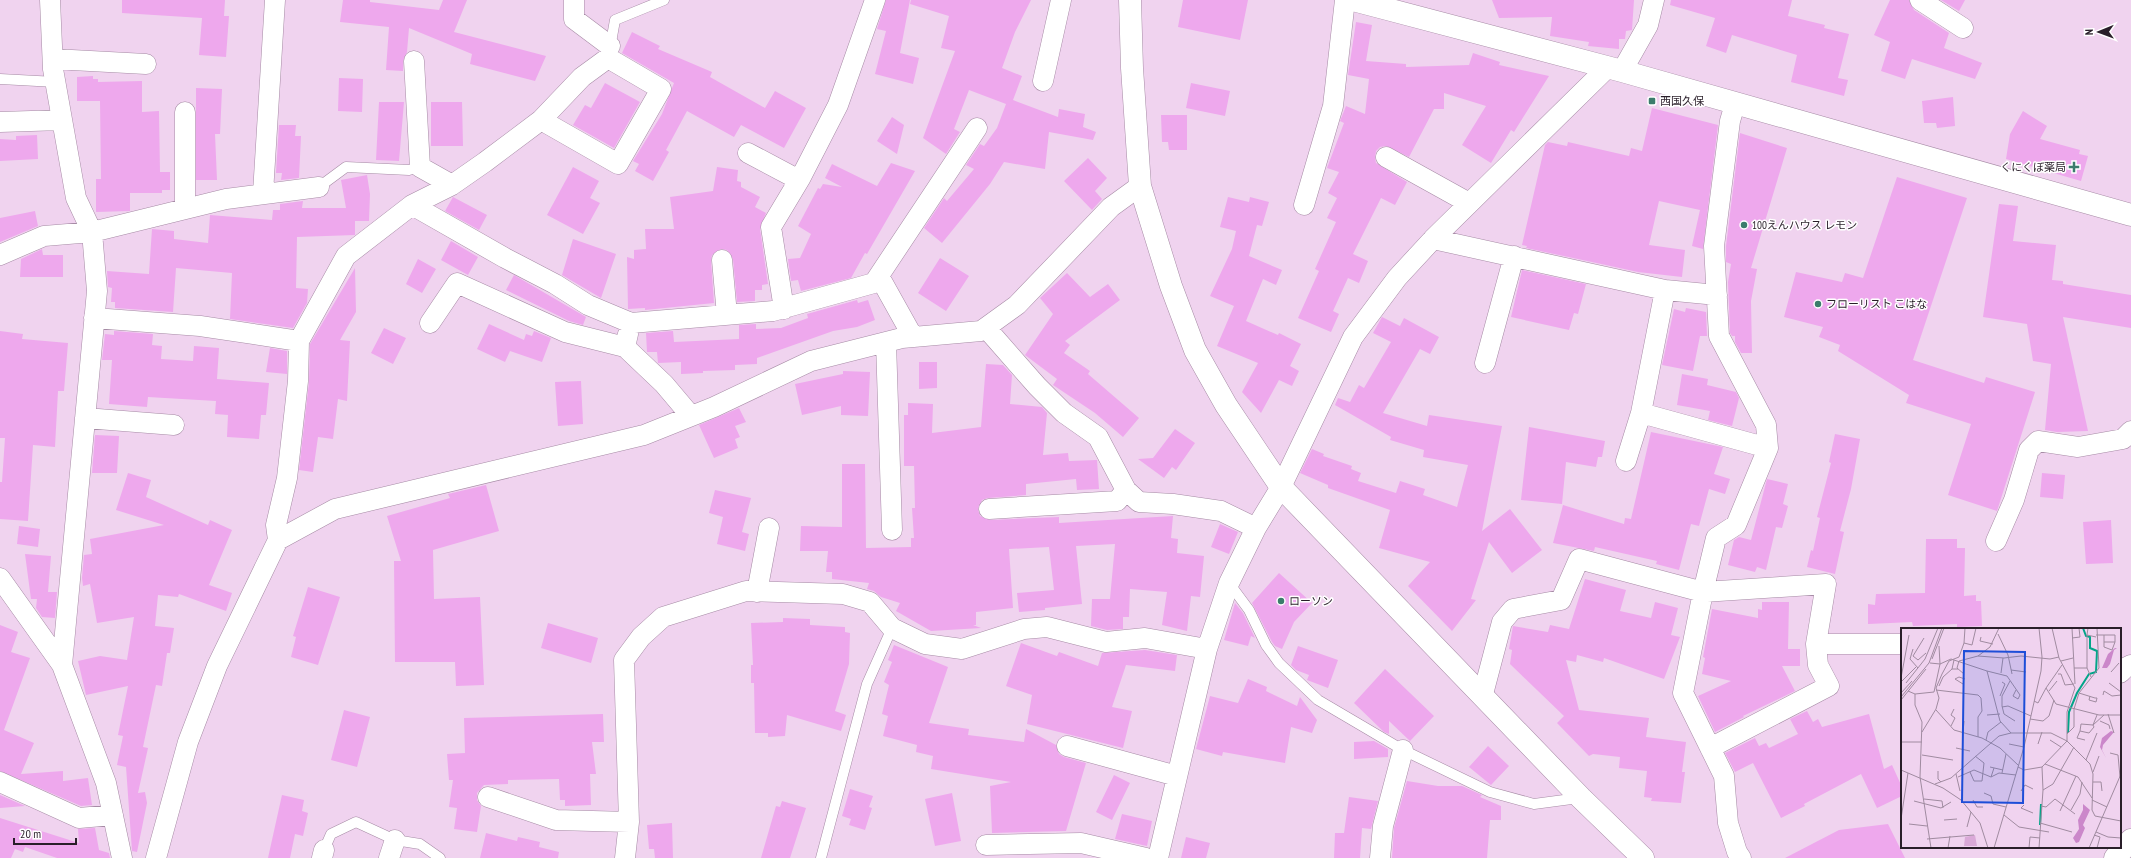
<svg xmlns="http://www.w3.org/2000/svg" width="2131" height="858" font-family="'PT Sans Narrow','Noto Sans JP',sans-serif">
<rect width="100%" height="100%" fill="#f0d3ef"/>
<path fill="#eea8ed" d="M122,0H225L224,16H229L226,57L199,55L202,18L122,13Z
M343,0H370V2L439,10L443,0H467L454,32L546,56L535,81L470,64L472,54L409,28L407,52L403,61V71L386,70L389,27L340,22Z
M886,0H910L900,53L919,58L913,84L875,74L886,31L877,29Z
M911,0H1031L1015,32L1002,68L1022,76L1013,100L1058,117L1059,109L1085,114L1083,127L1096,132L1093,140L1049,132L1045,169L1004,162L990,184L942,243L924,228L944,198L947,201L974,169L966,165L980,144L984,146L997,128L1006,104L969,90L954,129L960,132L946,154L923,138L955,51L941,48L949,16L910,4Z
M1183,0H1248L1240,40L1178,27Z
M1492,0H1634L1632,30L1626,31L1625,39H1619V49L1588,46L1589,42L1550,36L1552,17L1499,18Z
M1671,0H1792L1788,16L1825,25L1824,28L1849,34L1838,78L1848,80L1844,96L1791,82L1797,55L1732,35L1726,53L1706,46L1715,18L1670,5Z
M1890,0H1909L1914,10L1949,33L1944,48L1982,63L1975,79L1912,59L1905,79L1881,71L1890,42L1874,35Z
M1941,0H1965L1959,11Z
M1356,22L1372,25L1366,61L1406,64V67L1469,65L1473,53L1500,62L1499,65L1549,76L1514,132L1511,130L1491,163L1462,145L1486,106L1444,93V109H1434L1409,157L1386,146L1380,147L1376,151L1375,158L1376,163L1407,182L1395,205L1381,198L1353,254L1368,261L1359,283L1348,278L1333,311L1339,314L1331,332L1298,318L1319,271L1315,269L1336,222L1327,218L1337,198L1328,193L1339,172L1327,168L1344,123L1340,121L1346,106L1365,114L1369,79L1348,75Z
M632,32L660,46L658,49L712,72L710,77L765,108L775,91L806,108L784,148L741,125L734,137L687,111L666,150L669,152L653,181L635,171L639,164L633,161L662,114L674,83L622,53Z
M93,76V79H98V82L142,81V112L159,111L160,172H170V190H162V193H130V211L96,212V179H101L100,101H77V77Z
M339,78L363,79L362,112L338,111Z
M605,83L640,102L614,148L573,125L585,105L591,108Z
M1191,83L1230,91L1225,116L1186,108Z
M196,88L222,89L220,134H215L217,180H196Z
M1953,97L1955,126L1937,128L1936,123H1924L1922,101Z
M379,102H404L399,161L376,160Z
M431,102H462L463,146H431Z
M1652,108L1718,125L1703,249L1692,246L1700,210L1659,201L1649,245L1685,250L1682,277L1638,272L1592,262L1526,248L1527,246L1522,245L1545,145L1548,142L1567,146L1568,142L1629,156L1631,148L1642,151Z
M2023,111L2047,126L2040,139L2080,150L2079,154L2088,156L2081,181L2006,159L2010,134Z
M1161,115H1187V150H1169L1168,142H1162Z
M892,117L904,125L897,154L877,141Z
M279,125H296L295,136H301L299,178L281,180L282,173H276Z
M1740,133L1787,148L1751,268L1757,269L1751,301L1752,353H1741L1735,342V336H1732L1730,333L1728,282L1731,264L1726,262V246Z
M37,135L38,159L0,161V139L16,140V136Z
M1088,158L1107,178L1095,191L1102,199L1092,210L1064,181Z
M891,163L915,171L867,254L865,253L851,278L801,291L798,280L791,281L788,259L800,258L811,234L798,226L818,188L820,189L823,184L842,187L825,178L832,164L877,186Z
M573,167L599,181L590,198L600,203L583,234L547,215Z
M717,167L738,170L737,181L741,182V187L760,197L755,207L766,213L760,229L768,284L762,285V290H755V301L737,302L733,259L727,250L721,249L712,255L711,261L714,303L645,310V308L628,309L627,257L634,259V250L646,249L645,229H674L670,197L713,191Z
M367,175L370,194L369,221H355V235L297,237L296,288L308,289L307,303L293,328L230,319L232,273L176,268L173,312L115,308V302H111L112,288L108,287L107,271L149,274L152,229L174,231V239L208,243L210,215L272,220L273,210H280V204L303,201L302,208H346L341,180Z
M1897,177L1967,198L1913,360L1984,383L1986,377L2035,392L1997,511L1948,495L1971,424L1906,403L1909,395L1838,351L1840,345L1819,337L1823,327L1784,317L1796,272L1842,282L1845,273L1863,278Z
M453,197L487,215L479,230L445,211Z
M1228,197L1249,202L1250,197L1269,202L1262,226L1257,225L1249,256L1282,270L1276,285L1263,279L1246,321L1278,335L1279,333L1301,344L1290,366L1299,371L1292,386L1279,380L1261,413L1242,392L1258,363L1217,346L1234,306L1210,296L1232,249L1236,231L1220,227Z
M1999,204L2018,206L2013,241L2056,245L2052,280L2063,281V284L2131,295V328L2063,317L2088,431L2057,432L2045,430L2051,364L2033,361L2027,324L1983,317Z
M35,211L38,226L0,242V218Z
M573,239L616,254L601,298L562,275Z
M451,241L478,257L468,275L441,260Z
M42,249L43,255H63V277H20L21,259Z
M940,258L969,276L946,311L918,293Z
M418,259L436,269L422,293L406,284Z
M355,268L356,312L340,340L350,341L347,401L338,399L333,439L318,437L313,472L299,470L309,382L310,344Z
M1522,270L1586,284L1578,314L1574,313L1569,330L1511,317Z
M1067,273L1090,297L1108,284L1120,300L1065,341L1070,345L1064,353L1090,371L1088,374L1139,418L1123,437L1095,413L1053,385L1057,379L1025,355L1053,314L1040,298Z
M514,275L586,317L583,325L569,321L506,290Z
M857,300L858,303L868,300L875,320L857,327L833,331L757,358V364L735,365V370L703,371V373L681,374V362L658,363L657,352H647L646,333L673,331L674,342L739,339V325L756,324V329L781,328L808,318L807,314Z
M1686,308L1706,312L1707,336H1700L1693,371L1662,365L1674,309L1685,312Z
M1382,317L1400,326L1404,318L1439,337L1430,354L1420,349L1383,413L1427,426L1429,415L1502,426L1482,531L1510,509L1542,550L1512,573L1489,542L1471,599L1476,600L1452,631L1408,586L1430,562L1379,548L1390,510L1328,488V485L1300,473L1312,449L1324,454L1323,456L1352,466L1351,469L1361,473L1358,481L1396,493L1400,481L1425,489L1423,495L1457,507L1468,465L1423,457L1424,450L1390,440L1391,437L1335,405L1338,398L1350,402L1359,385L1364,388L1391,342L1373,333Z
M489,324L524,340L526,334L532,336L534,331L551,338L542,362L510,351L505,362L477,349Z
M384,328L406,338L393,364L371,353Z
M0,331L23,334L22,339L68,343L64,391H58L55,447L33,445L28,521L0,519V482H2L5,438H0Z
M114,331L153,334L152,345L162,346L161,359L193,361L194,346L219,348L217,379L269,383L266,415H261L259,439L227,437L228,415L215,414L216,401L148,397L147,407L109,404L112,360H102L105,334L114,335Z
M270,348L287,351V374L266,372Z
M919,362H937V388L919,389Z
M986,364L1003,365L1012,375L1010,404L1042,407L1047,413L1043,455L1068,453L1069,461L1097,460L1099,489L1077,490L1076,479L1026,484V495L988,498L982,500L978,509L980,516L990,520L1059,517V523L1173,516L1171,538L1178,539L1177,553L1204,556L1200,597L1191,596L1187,631L1162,625L1167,592L1130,589L1129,617H1123V629L1107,630L1091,626L1092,599H1110L1115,544L1076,546L1082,604L1045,608V610L1019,612L1017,593L1054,590L1049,547L1009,549L1013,608L976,612V625H973L981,628L931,631L896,611L900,603L881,597L874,591L867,589L869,583L832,579V572H826L828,551H800L801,526L842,527V464H865L866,548L911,547V538H914L912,508H915L914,466H904V415H908V403L933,404L932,433L981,427Z
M843,371L870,372L868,416L841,415V406L802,415L795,384L843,374Z
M1682,374L1708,379L1707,385L1736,392L1739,398L1732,426L1708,420L1710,411L1677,405Z
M581,381L583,424L558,426L555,382Z
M739,408L746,422L735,426L740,437L735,439L738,448L714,458L699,425Z
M1529,427L1605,441L1602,457H1598L1596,467L1566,462L1562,504L1521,500Z
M1175,429L1195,443L1176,470L1172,467L1164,478L1138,459L1153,458Z
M1651,432L1723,447L1714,474L1730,479L1725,494L1709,489L1699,526L1691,524L1679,570L1656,564L1657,561L1595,547L1594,551L1553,543L1563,505L1624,524L1625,518L1631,519Z
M1835,434L1860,439L1851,489L1840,531L1844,532L1835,574L1807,567L1811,550L1813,551L1820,518L1817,517L1831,463L1829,462Z
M95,435L119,436L117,473H92Z
M128,473L151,480L146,497L208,525L210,520L232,530L209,585L232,593L226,611L179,594L178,597L158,595L155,626L174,628L170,653H167L162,686L156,685L143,747L148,748L138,793L145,792L147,803L137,852L132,851L126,767L117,765L123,736L118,735L128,686L86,695L78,661L100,656L127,660L134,617L97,623L90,584L83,586L82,578L84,555L92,554L90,539L164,525L116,510Z
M2042,473L2065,475L2063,499L2040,497Z
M1767,479L1788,484L1783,504L1788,506L1782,528L1776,527L1766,570L1757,567L1755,572L1728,565L1734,540L1739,537L1751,540Z
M486,485L499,531L433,550L434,599L480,597L484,685L456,686L455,662H395L394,561H401L387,516L450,498L448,494Z
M715,490L751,498L742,532L749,534L745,551L717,544L723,517L709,513Z
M2111,520L2113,563L2086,564L2083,522Z
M1220,524L1238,532L1229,554L1211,547Z
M19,526L40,529L38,547L17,544Z
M1926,539H1957V548H1965L1964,596L1976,595V601H1981L1982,626L1957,627V624L1913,626L1912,622L1868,624V604L1875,605L1876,594L1925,593Z
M25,554L51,556L48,592H57L55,618L42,617L36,608L37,599H31Z
M1279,573L1312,603L1294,622L1282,649L1275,646L1272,642L1252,603Z
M1585,579L1626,590L1620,611L1651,618L1655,602L1678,608L1671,635L1680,637L1664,679L1604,658L1603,662L1577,655L1576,662L1566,660L1579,710L1649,718L1646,737L1686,742L1682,772H1685L1681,803L1651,801L1652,798L1644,797L1647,771L1619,768L1620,757L1593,754L1589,756L1557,723L1564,716L1510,664L1512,650L1509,649L1513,626L1548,632L1550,625L1569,629Z
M308,587L340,597L318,665L291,657L296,637L293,636Z
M1762,602H1789L1788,649H1800V666H1782L1795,691L1743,716L1744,717L1715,732L1698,696L1731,681L1702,674L1705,658L1703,657L1712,609L1758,618V609L1762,610Z
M1235,603L1243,613L1255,638L1251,636L1248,646L1224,640Z
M783,618L810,619V625L845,627V632L850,633L849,664L835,711L846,715L841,731L787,715L785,736L768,737V733H755L754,683H751V665H753L751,623L783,622Z
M548,623L598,638L591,663L541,648Z
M0,625L18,632L11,652L30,658L4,730L34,743L21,774L63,771V781L88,778L92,805L81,806L0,771Z
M1021,643L1057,656L1059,652L1098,666L1102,653L1145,650L1177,655L1175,671L1126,665L1112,707L1132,711L1123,748L1027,724L1032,695L1006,686Z
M894,645L948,667L929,723L969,729L968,735L1024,742L1026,729L1056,745L1059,754L1064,757L1086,763L1066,831L992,833L990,786L1011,782L931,769L933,756L916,752L917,745L883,736L888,716L882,714L889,685L884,682L892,662L888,660Z
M1298,646L1338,660L1328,688L1307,680L1309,675L1296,670L1291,665Z
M1385,669L1434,716L1410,741L1389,721V734L1384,732L1354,703Z
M1248,679L1267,687L1266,691L1297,706L1300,697L1317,720L1312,733L1291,727L1285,763L1223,752L1222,756L1196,749L1210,696L1238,703Z
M344,710L370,717L357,767L331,760Z
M1807,711L1813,722L1818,719L1822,727L1869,714L1884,769L1892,765L1902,787V796L1877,808L1861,774L1804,804L1805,806L1781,818L1753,763L1735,772L1725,753L1755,738L1759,746L1766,743L1769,748L1798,734L1790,719Z
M603,714L604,742H592L596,774H590L591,805L565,806V800H560L559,779L508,780V784L484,785L477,793V800L481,806L477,832L454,829L457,808L449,807L453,780H449L447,754L465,753L464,718Z
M1374,741L1388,749V757L1354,759V742Z
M1488,746L1509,766L1491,785L1469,767Z
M1114,775L1130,783L1112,820L1096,812Z
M1407,781L1438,786H1462L1482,795L1480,797L1501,806V820H1490L1487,858H1392L1394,828Z
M850,789L873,796L869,807L872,808L865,830L849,825L851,819L842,816Z
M952,793L961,841L935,846L925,799Z
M0,795L25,806L0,808Z
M282,795L304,800L302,811L308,813L303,836L295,834L290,858H268Z
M1349,797L1378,801L1371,829L1362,828L1360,858H1334L1335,833H1344Z
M782,801L806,808L790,858H761L776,806L780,807Z
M1122,814L1152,821L1147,846L1115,839Z
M0,818L79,843L78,829L95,828L99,850L109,853L110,858H57L25,847L23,852L15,849L11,858H0Z
M672,823L673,858H655L654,849H649L647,825Z
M1888,824L1905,858H1785L1839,830Z
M486,833L517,841L518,837L540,842L539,847L559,852L558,858H480Z
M1186,837L1210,843L1206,858H1181Z"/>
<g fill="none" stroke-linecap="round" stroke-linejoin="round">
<g stroke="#a68ba5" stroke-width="11">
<path id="service" d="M610,48L615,20L664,0
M0,79L56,82
M319,187L346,167L409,170L420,167
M1229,583L1249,610L1266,645L1279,663L1318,700L1403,750L1490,792L1534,804L1579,798
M324,850L331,834L356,822L395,840L420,844L440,858
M821,858L867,684L892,628"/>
</g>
<g stroke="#a68ba5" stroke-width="21">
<path id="minor" d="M50,0L53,69L76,198L92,232L97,291L62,665
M574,0V19L610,46
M1920,0L1963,28
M53,59L146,64
M414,61L420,167L452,185
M1622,71L1648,25L1654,0
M1043,81L1061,0
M1735,104L1730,121L1714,246L1719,336L1766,425L1768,448
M0,122L62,120
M748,153L799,180
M1386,157L1469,203
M263,193L275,0
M412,205L505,258L555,284L588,305L631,323L773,311L874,283L977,128
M1304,205L1333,106L1345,0
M185,209V112
M1433,239L1665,290L1717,295
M0,255L44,236L92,232L226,199L319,187
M722,260L727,315
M879,276L913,337
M784,309L771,227L801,177L838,105L875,0
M94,318L200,326L299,341
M430,323L457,283L565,332L625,347
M987,329L1037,386L1064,413L1098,437L1126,490L1139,502L1173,504L1221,511L1256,528
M628,334L625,347L664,384L691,416
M886,342L892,530
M1485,363L1514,256
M1641,413L1768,448L1736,525L1716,538L1703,592L1683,693L1724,776L1728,823L1737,852L1741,858
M85,418L174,425
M1626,461L1641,413L1665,290
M989,509L1117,501L1126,490
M278,540L276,525L287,478L298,381L299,341L346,256L412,205L452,185L485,162L541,120L582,77L608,58L661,89L618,164L541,120
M1996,541L2014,500L2029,450L2038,441L2078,447L2123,439L2131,431
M0,578L62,665L106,783L122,858
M757,592L769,528
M1816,644H1902
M2120,673L2125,668L2131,665
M1483,694L1502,622L1513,609L1561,600L1579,559L1703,592L1826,584L1816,644L1818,665L1829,686L1710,748
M1067,746L1177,776
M0,782L79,818L113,815
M488,797L556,820L629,822
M986,845L1081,843L1146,858
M156,858L188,742L217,666L278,540L335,509L644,435L714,407L811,361L902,338L981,331L1017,305L1111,207L1140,186
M322,858L324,850
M389,858L395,840
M625,858L629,822L624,660L641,637L663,617L746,591L843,594L870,602L892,628L925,644L962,649L1024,629L1047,627L1106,642L1145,638L1207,649
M1158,858L1207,649L1229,583L1256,528L1281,487L1353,337L1397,278L1433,239L1607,68
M1380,858L1383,826L1403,750"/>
</g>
<g stroke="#a68ba5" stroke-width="23">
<path id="tertiary" d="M1130,0L1132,68L1140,186L1171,286L1195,350L1226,405L1281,487L1581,798L1643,858
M1353,0L1622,71L2131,215"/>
</g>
<g stroke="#a68ba5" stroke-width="23">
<path id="trunk" d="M2115,858L2131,840"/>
</g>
<use href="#service" stroke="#fff" stroke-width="10"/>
<use href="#minor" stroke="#fff" stroke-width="20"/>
<use href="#tertiary" stroke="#fff" stroke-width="22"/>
<use href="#trunk" stroke="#fff" stroke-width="22"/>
</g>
<g fill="#3b7c6c" stroke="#fff" stroke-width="1.5">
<rect x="1648" y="97" width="8" height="8" rx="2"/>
<path d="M2072 161h4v4h4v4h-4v4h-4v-4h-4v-4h4z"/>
<circle cx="1744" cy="225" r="4"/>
<circle cx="1818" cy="304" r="4"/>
<circle cx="1281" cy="601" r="4"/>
</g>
<g text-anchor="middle" stroke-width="3" stroke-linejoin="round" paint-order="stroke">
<g font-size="11" fill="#291e29" stroke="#fff" text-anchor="start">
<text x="1660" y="105">西国久保</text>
<text x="2066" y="171" text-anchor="end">くにくぼ薬局</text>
<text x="1752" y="229">100えんハウス レモン</text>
<text x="1826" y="308">フローリスト こはな</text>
<text x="1289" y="605">ローソン</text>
</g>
</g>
<g transform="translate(1901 628)">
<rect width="220" height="220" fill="#f0d3ef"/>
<path d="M74,207L76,218H63L64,209Z" fill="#daa9d8"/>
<path d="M214,20H216L213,22L209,36L206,40H201L207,26ZM210,103L213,104L202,117L201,122L205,130L199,119L201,110ZM182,176L189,182L182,197L184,200L178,214L175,215L172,210L178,201L177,192L182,182Z" fill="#cb87ca"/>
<path fill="none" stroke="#02a589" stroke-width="2" d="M167,105L168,84L176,65L188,46L195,44L196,23L189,20V9L185,8L182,0M139,197L140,176"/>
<path fill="none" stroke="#a08ba0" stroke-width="1" d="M151,0L158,30L174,60L166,84V113M171,0L174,56M187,0L186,7L195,9M97,6L107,27L111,46M186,7V40L190,49M195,7H214V14H203M203,7V19L211,22L214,14M80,9L79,13L92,16M23,10L12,28L17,32L25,25M171,10L179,9L178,0M63,15L71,17L75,0M12,21L9,31L17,40M77,28L103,30L120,28L149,31L158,29M31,31L43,0M53,32L51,41H57M160,33L172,30M29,35L39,36L50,31L86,43L99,93L110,105M161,37L145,60L155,76L198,87H220M173,40H186M110,42L125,44M86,43L106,48L119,67L117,71L112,68L115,62M210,44L218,35M100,45L102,30M63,46L56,40L58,33L77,28L89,19L98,0M157,46H160L164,57L173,56M0,50L8,7M109,53L101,68V78L103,86L114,93M0,54L15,39M5,55L24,31L37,0M208,55L220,64M62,56L54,51L58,49L64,51M38,58L42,49L51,41M35,62L77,67L80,70L81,83L77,89V109M7,63L14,66L33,64M148,63L156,53M33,64L39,36L38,18M0,65L11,53M178,65L194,70H196L195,74L188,72L189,68M14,66V77L21,94L19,149L30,220M202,67L203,63L211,68L220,67M99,68L104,56L101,54M0,69L28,35L41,0M0,72L25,41M133,73L137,75L145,60M101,79L107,78L130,88M35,82L53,102L81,110L99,120L117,137M207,86L213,105M86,87L99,86M196,87L192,97L193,99L188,105L179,103L180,96L192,97L203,87M129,91L142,93L148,88L153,72M199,93L208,97L209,101M50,98L54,90L50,87L53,81M179,103L176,110L184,112M21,104L35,81L38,70L35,60L41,46L48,33L58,29L63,15L64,0M62,105L63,93M166,106L173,99V81L178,65L198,40L196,0M85,112L87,104L100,94M149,112L160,119M0,114H21M108,116L123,119M137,116L141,104M55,120L69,123M209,125L217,127L219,149M21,127L52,132M185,132L196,105M144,136L177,149L191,170M89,139L102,142M117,139L123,142L141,139M0,142L42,160L60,172L79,195L87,220M37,143V151L40,154M69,144L73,153H81L83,135L74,128M192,144L198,128M101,145L105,126M55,146L59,163M57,149L73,142L90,149L93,140M90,149L98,145L115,147M192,154H200L201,163M34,156L50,150L98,108L110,105H150L166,113L189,136L192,146L191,182L194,188L220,193M142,162L152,156L173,119M120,163L124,157L132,161M83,165L90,168L92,176L105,179M23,171L41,173L42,180M72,172L76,179H82M191,172L206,179M13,173L40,180L50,174M123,177L120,180L132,185M140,178L145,179L154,171L174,186M170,182L179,166L181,154M159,183L175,148M103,187L118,199L148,204M0,191L7,145M43,192L56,191M139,195L171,204M8,196L26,198M66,199L70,184M195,204L207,209L220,210M193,207L199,209L196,220M26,211L73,207M47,220L49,208M93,220L123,119L140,43L141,29L138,0M128,220L129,209L139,210M138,220L142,162L141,139L166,113M188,220L220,146"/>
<path fill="#1d4ed8" fill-opacity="0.15" stroke="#1d4ed8" stroke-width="2" d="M63,23L124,24L122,175L61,174Z"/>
<rect width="220" height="220" fill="none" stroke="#291e29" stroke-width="2"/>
</g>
<g transform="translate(2099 32) rotate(269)" stroke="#ffffff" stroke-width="3" paint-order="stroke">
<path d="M0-3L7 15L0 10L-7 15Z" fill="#291e29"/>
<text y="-6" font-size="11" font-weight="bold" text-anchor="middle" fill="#291e29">N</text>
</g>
<path d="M14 838v6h62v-6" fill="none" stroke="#291e29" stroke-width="2"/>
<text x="20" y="838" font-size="12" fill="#291e29" stroke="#ffffff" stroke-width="3" paint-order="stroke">20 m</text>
</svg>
